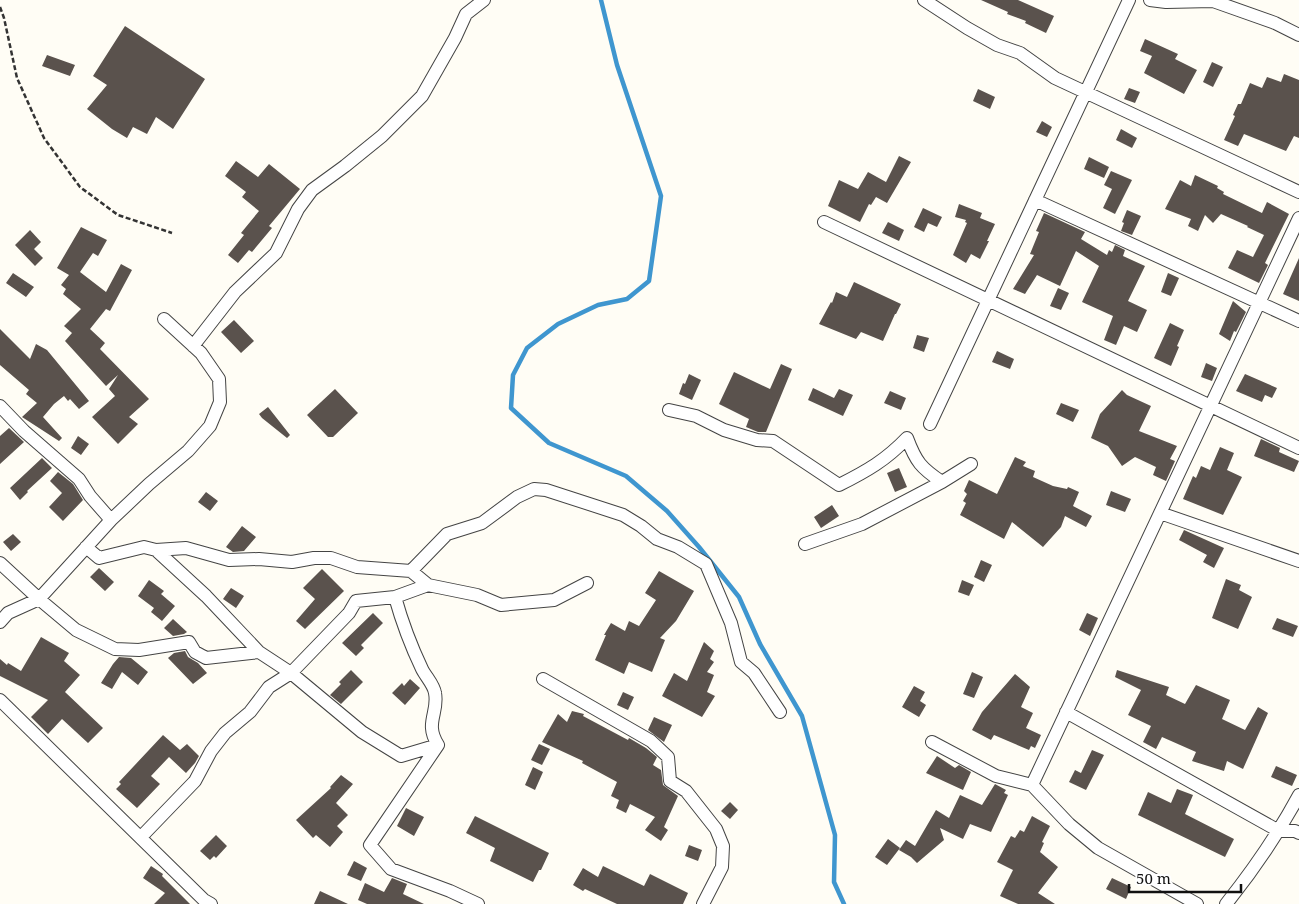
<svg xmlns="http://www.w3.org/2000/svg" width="1299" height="904" font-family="'Noto Serif',serif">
<rect width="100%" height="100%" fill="#fffdf5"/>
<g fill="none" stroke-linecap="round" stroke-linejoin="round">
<path stroke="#3f96cf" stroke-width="4.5" d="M601,0L617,65L661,196L649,281L627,299L598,305L558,324L527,348L513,375L511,408L549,443L626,476L667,511L699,547L739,597L760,644L802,716L835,835L834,882L844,904"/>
</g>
<path fill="#5a524d" d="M981,0H1018L1054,16L1046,33L1025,23L1026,21L1007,14L1008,12Z
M125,26L205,79L173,129L156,117L147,134L133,127L127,138L112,129L87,109L107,85L93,76Z
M1145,39L1178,54L1175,59L1197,70L1184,94L1144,73L1152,56L1140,51Z
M47,55L75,65L70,76L42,66Z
M1212,62L1223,67L1213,87L1203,82Z
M1284,74L1299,80V138L1294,136L1286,151L1244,134L1238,146L1224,140L1235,116L1233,115L1238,104H1241L1250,83L1262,88L1267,77L1281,82Z
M1129,88L1140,92L1135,103L1124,99Z
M978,89L995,97L990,109L973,101Z
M1042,121L1052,127L1047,137L1036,132Z
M1121,129L1137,138L1132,148L1116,140Z
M899,156L911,162L887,203L876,197L871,205L869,204L860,222L828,206L839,180L858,189L868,172L886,182Z
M1089,157L1109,167L1104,178L1084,169Z
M236,161L258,177L269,164L300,189L269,226L272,228L252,252L249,250L238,263L228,255L244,235L241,233L259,211L242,197L246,192L225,176Z
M1111,171L1132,180L1115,214L1103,208L1112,189L1104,185Z
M1195,175L1218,186L1217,188L1224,192L1223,194L1262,213L1267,202L1289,214L1265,263L1268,265L1259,283L1228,268L1237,250L1253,257L1264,235L1247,227L1248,226L1221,214L1213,223L1205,215L1198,231L1188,226L1191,219L1165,209L1180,180L1191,186Z
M959,204L982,213L980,218L995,224L987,241H989L980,259L971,254L966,263L953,255L967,223L965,222L966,220L955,217Z
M923,208L942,217L937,227L928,223L924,232L914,227Z
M1127,210L1141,216L1132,235L1121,231L1124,223L1122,222Z
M1044,213L1085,232L1081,239L1107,255L1109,250L1112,252L1115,245L1125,250L1123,256L1145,266L1128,301L1147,310L1137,332L1124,326L1116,345L1104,340L1113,316L1082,302L1099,266L1076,251L1060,286L1037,275L1025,294L1013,289L1034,255L1030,254L1039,232L1036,231Z
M888,222L904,230L899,241L882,233Z
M81,227L107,240L98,256L93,253L80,272L106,292L121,264L132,270L110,311L106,309L90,329L105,343L100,349L149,399L129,417L138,424L118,444L92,417L115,396L109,389L118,375L106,386L65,341L72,333L64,326L81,309L63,294L66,289L61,285L69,275L57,268Z
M30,230L41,242L34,249L43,258L35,266L15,245Z
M1299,258V301L1283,294Z
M13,273L34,287L26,297L6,283Z
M1168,273L1179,278L1171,296L1161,292Z
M854,282L901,304L896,314H895L883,341L861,332L856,339L819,324L831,302L832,303L836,292L847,297Z
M1058,288L1069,293L1061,310L1050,306Z
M1233,301L1246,312L1236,332L1234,331L1230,341L1219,334Z
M234,320L254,341L241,353L221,332Z
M1170,323L1184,330L1177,346L1179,347L1171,366L1154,358Z
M0,329L30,359L36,344L47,350L89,401L79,409L70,399L68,401L64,396L54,404L43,417L62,438L59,441L22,417L37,403L26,394L29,390L0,365Z
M917,335L929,338L924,352L913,348Z
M997,351L1014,359L1010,369L992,362Z
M1206,363L1217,368L1212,381L1201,377Z
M781,364L792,369L766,432H758L746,427L749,419L719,404L734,372L770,389Z
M689,374L701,380L692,400L679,394L683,383L685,384Z
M1245,374L1277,388L1272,398L1265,395L1262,402L1236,391Z
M813,388L834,398L839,389L853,395L843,416L808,400Z
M335,389L358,413L333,437H328L307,415Z
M1122,390L1127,395L1151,406L1139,431L1177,446L1170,459L1175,461L1166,481L1153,475L1156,467L1135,457L1122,466L1108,446L1091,438L1100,414Z
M890,391L906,398L901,410L884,403Z
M1061,403L1079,410L1073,422L1056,414Z
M268,407L290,435L287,438L262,418L259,414Z
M9,428L24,442L0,464V436Z
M78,436L89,444L81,455L71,448Z
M1261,439L1280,448L1279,452L1299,461L1294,472L1254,456Z
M1220,447L1234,453L1227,470L1242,477L1223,515L1183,499L1193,476L1196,478L1201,466L1210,470Z
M1015,457L1026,462L1023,466L1035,471L1033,477L1053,486L1067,489L1068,487L1079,492L1073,506L1092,516L1086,527L1065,516L1061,527L1043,547L1012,522L1004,539L960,515L966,503L963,501L967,494L964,491L969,480L997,494Z
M42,458L52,468L27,491L28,492L20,500L10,488Z
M899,468L907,487L895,492L887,473Z
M58,472L73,484L83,500L63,521L49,507L62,493L50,481Z
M1111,491L1131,499L1125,512L1106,505Z
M206,492L218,501L210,511L198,502Z
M832,505L839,516L821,528L814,517Z
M242,526L256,537L244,551L233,552L226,547Z
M1184,530L1224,548L1214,568L1203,562L1207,555L1179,540Z
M13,534L21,542L11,551L3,542Z
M981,560L992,565L984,582L974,577Z
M99,568L114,582L105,591L90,577Z
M322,569L344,591L305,629L296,621L315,599L303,588Z
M659,571L694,591L676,621L660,638L665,640L652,672L629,662L624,674L595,660L606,635H604L611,623L625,631L629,621L639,626L656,600L645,593Z
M1226,579L1241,585L1239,590L1252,597L1238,629L1212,618Z
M149,580L164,591L161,594L175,606L162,621L151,612L154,608L138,596Z
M962,580L974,585L969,596L958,592Z
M231,588L244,596L236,608L223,599Z
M373,613L383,623L361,645L364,648L356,656L342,643Z
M1087,613L1098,618L1090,636L1079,630Z
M1277,618L1298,626L1293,637L1272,629Z
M173,619L187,632L184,634L173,636L164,628Z
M41,637L69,653L64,661L80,675L65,692L103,728L88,743L62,719L48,734L31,717L48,700L0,676V659L7,665L8,663L21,671Z
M704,642L714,651L710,659L714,662L707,672L714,675L707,692L715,696L702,717L662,696L674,673L687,681Z
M185,651L188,657L198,663L207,673L193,684L168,658L174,653Z
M119,657L131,658L148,672L138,685L122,672L112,689L101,683L113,664Z
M351,670L363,682L341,704L330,695L341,684L339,682Z
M1117,670L1169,687L1166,695L1185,704L1196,685L1230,700L1222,719L1245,730L1258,707L1268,713L1243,769L1227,761L1224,771L1192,761L1196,752L1162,737L1156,749L1143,742L1151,726L1128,715L1141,690L1115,677Z
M972,672L983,677L974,698L963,694Z
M1015,674L1030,687L1021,707L1033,713L1026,728L1041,735L1035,748L1031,746L1029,750L994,735L991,740L972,730L982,712Z
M410,679L420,688L405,705L392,693L402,683L404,686Z
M914,686L925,692L920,701L926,705L919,717L902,707Z
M623,692L634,697L628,710L617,705Z
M572,711L584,714L583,716L628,740L629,738L646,748L657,757L653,765L661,770L663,785L678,796L664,827L668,830L661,841L645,830L655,817L630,804L626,813L616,808L619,800L611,796L617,782L582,763L583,761L542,742L558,714L567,722Z
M654,717L672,725L664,742L648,730Z
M163,735L180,750L187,744L199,756L195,763L186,773L169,757L151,776L160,784L137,808L116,789L121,784L119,782Z
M539,744L550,749L542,765L531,760Z
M1092,750L1104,755L1086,790L1069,782L1075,770L1081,773Z
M937,756L955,768L959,765L971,772L963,790L926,773Z
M1276,766L1297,775L1292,786L1271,777Z
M533,767L543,772L535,790L525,785Z
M341,775L353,784L336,803L348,815L337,826L343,832L330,847L316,835L313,838L296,820L331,788L330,787Z
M995,784L1006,790L1004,793L1008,795L991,832L970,824L963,839L940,828L944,840L917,863L911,857L899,850L906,840L915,846L936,810L949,818L960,795L982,805Z
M1177,789L1193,795L1185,814L1234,839L1225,857L1138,815L1148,792L1171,803Z
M730,802L738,810L730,819L721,811Z
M406,808L424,817L414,836L397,826Z
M475,816L549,853L541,870H539L533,882L490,861L495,848L466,833Z
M1032,816L1050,826L1042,842L1044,843L1040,852L1058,867L1038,893L1055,904H1018L1000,896L1013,870L997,862L1011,836L1015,838L1020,830L1024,832Z
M216,835L227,846L216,858L214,856L210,860L200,851Z
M888,839L900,848L887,865L875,857Z
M689,845L702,850L698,861L685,856Z
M354,861L367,868L361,881L347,875Z
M151,866L163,874L162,876L190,904H154L165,893L143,878Z
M603,866L644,886L650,874L688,893L683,904H617L585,889L583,891L573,885L583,868L598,877Z
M392,878L407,884L403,894L424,904H367L358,900L365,883L384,892Z
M1112,878L1131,887L1126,899L1106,889Z
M320,891L348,904H314Z"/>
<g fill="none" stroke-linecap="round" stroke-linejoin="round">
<g stroke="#444" stroke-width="14">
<path id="street" d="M924,0L967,28L997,45L1020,53L1055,78L1299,192
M1150,0L1166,2L1213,1L1275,23L1299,35
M1035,200L1299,321
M824,222L1299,448
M193,346L235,292L276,253L298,209L312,190L345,166L382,136L422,96L455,38L466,14L484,0
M0,406L24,431L79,479L90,496L111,520
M669,410L696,416L724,430L757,440L773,441L839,485C867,471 886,460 907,438C916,462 921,468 942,482
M930,424L1129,0
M1160,513L1299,561
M805,544L862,524L942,482L971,464
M86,547L99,558L144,547L156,550L186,548L229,560L259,559L292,562L314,558H331L357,567L411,571L447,534L482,523L517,497L534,489L546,490L623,515L641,526L657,539L678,547L706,564L731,623L741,662L754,673L780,712
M156,550L206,596L259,652L291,673L349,613L356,601L395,597C402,622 411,646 422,669C426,677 434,685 435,693C439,713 424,723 438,745L370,845L391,869L450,891L478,904
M0,563L39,599L76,630L115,649L139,650L189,642L195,652L206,658L259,652
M411,571L428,585L477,595L501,605L554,600L587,583
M395,597L428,585
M0,622L8,613L39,599L111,520L149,484L188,451L210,426L220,402L219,379L201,353L164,319
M543,679L651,741L668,757L670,781L686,791L716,829L723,846L722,867L703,904
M0,700L204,900L211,904
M1066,712L1279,831H1295L1299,833
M932,742L996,776L1032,785L1069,824L1098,848L1197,904
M1032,785L1299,218
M141,837L195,781L211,751L225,733L250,712L269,687L291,673L362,732L401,756L438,745
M1226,904C1254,869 1278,834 1299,795"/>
</g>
<path stroke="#333" stroke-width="2.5" stroke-dasharray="5 2.5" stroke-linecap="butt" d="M0,7L4,18L17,78L44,138L80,187L118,215L172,233"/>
<use href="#street" stroke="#fff" stroke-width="12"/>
</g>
<path d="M1129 884v8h112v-8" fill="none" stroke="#111111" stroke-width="2.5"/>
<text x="1136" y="884" font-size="15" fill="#111111" stroke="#ffffff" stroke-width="4" paint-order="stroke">50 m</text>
</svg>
